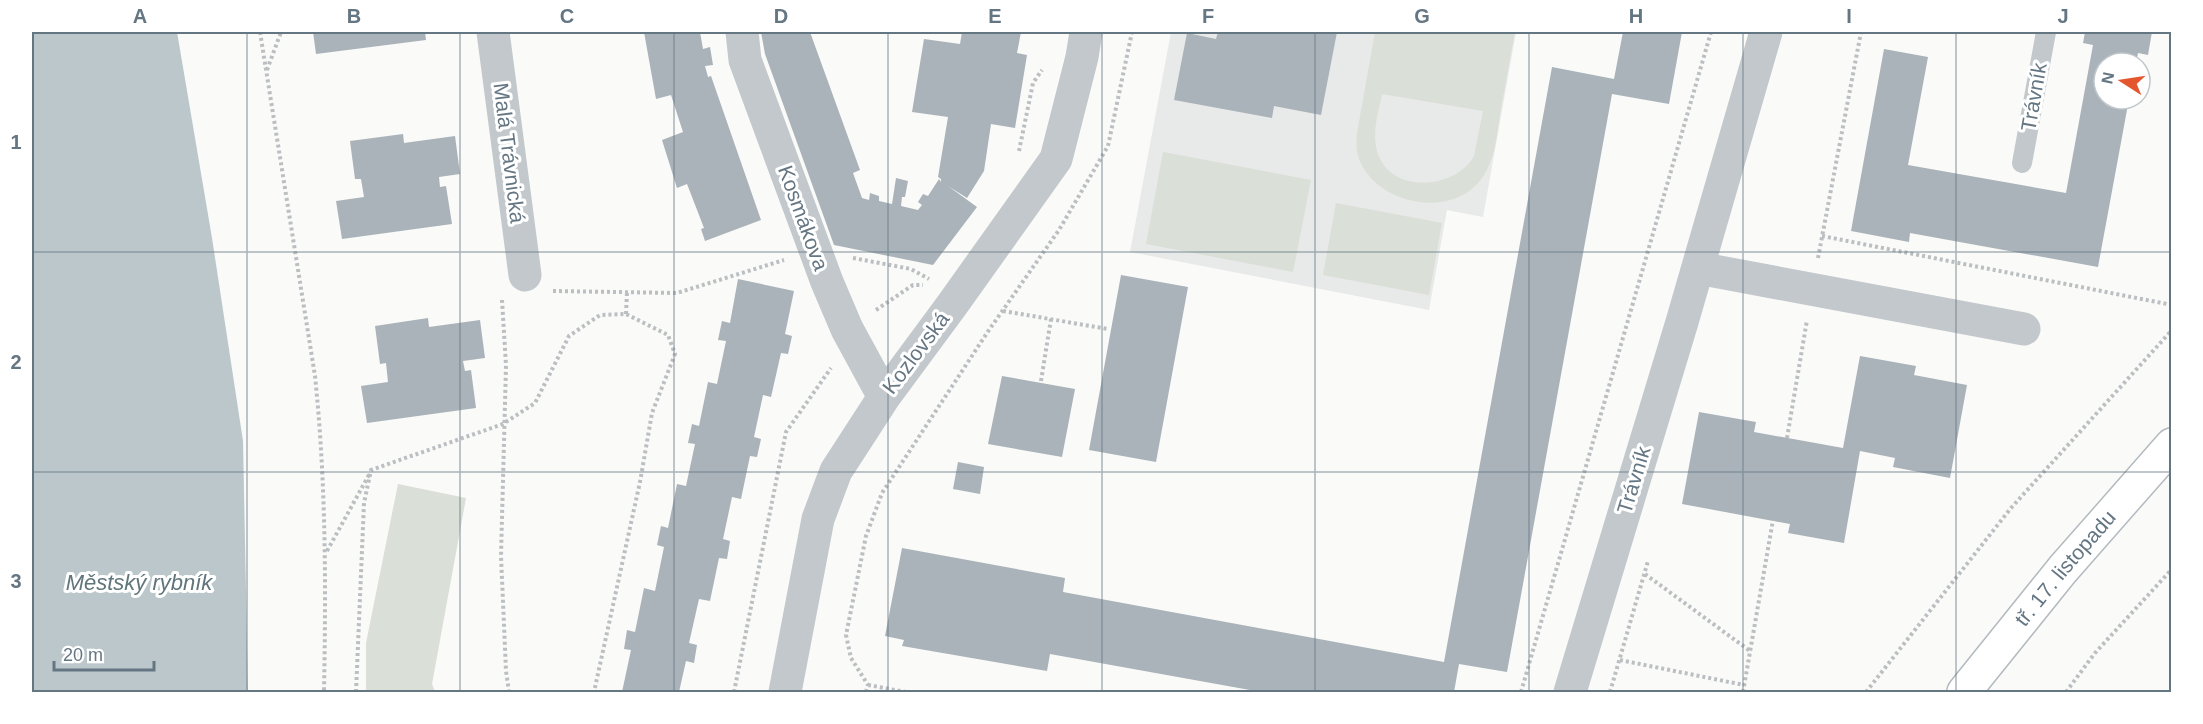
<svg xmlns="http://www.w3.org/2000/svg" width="2203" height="724" font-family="Arial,sans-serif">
<rect width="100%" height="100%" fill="#fafaf8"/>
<path fill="#e8e9e9" d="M1171,32H1516L1483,217L1447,210L1429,310L1130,252Z"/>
<path fill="#dadfd7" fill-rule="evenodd" d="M1375,32H1515C1510,57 1506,83 1501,108C1497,132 1496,158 1482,178C1452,221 1373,204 1358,156C1356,148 1357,141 1357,133ZM1382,94L1483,111L1474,156C1456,189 1392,195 1378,154C1371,135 1378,114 1382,94Z
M1163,152L1311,180L1293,272L1146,244Z
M1336,203L1442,223L1429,295L1323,275Z
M398,484L466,498L432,684L435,692H366V643Z"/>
<path fill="#bbc7cb" d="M32,32H177L212,238L243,441L248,692H32Z"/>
<path fill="#aab3b9" d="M313,32H425L426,40L316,54Z
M644,32H700L703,49L710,47L713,65L705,66L708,77L711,76L761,220L705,241L701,229L704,228L687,184L677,188L662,140L683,132L671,95L656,99Z
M761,32H810L860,170L853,173L862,198L869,200L870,193L879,196V201L892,204L896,178L908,181L905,197H902L901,206L918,210L922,205L918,202L923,194L928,196L939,179L941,182V179L938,177L948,117L912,112L924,39L960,44L962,32H1021L1017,53L1027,55L1015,128L991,124L984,171L967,198L948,186L977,207L933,265L834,245L765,54Z
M1218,32H1337L1321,115L1274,106L1272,118L1174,100L1187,33L1216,39Z
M1623,32H1682L1669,104L1612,94L1507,672L1459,664L1454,692H1261L1050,654L1047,671L902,646L904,640L885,636L902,548L1065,578L1063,592L1444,662L1552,67L1614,79Z
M2085,32H2152L2148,55L2138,53L2136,63H2104V99H2129L2098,267L1910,233L1909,242L1851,231L1884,49L1928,57L1908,165L2066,193L2093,45L2083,43Z
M403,134L404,143L455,136L460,174L439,177L440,187L446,186L452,224L342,239L336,201L364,197L361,179H355L350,141Z
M1121,275L1188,287L1156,462L1089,450Z
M738,279L794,291L785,334L792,336L788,354L781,353L771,397L763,395L754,437L761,439L757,457L750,456L741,499L732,497L723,539L730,541L727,559L719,558L710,601L699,599L689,643L697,645L694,663L686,661L679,692H622L631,650L624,649L627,630L635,632L644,588L655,591L664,547L657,545L661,526L668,528L677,484L686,486L695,444L688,443L692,424L699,426L708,382L717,384L726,341L718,340L722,321L730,323Z
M428,318L429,327L480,320L485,358L463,361L465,371L471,370L476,408L367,423L361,386L388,382L386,363L380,364L375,326Z
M1860,356L1916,366L1914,375L1967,385L1950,478L1893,467L1895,458L1860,451L1844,543L1788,533L1790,524L1682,504L1699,412L1756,422L1754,432L1843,448Z
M1002,376L1075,389L1062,457L988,444Z
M958,462L984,467L980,494L953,489Z"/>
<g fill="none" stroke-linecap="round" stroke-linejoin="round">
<g stroke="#b3babf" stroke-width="36">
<g id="secondary">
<path id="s1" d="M1964,692L2063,569L2172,445"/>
</g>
</g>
<path stroke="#bbbfc2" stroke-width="4" stroke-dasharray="3 3" stroke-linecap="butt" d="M260,32L315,376C326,482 326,586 324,692
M267,70L281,32
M1019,151L1033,83L1042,70
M1822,236L2172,305
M853,258L911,269L929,279
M1818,258L1861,32
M553,291L677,293L784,260
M502,300L506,365L501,556L506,671L509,692
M876,310L913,285H923
M1003,311L1108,329
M626,314L627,292
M1041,381L1051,319
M1787,438L1807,320
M327,551L370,473
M1645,574L1750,651
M1620,660L1744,685
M868,685L906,692
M356,692L364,503L371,470L503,424L535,403L569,336L600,315L626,314L668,335L675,354L652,413L640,482L594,692
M734,692L786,432L831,368
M866,692L868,685L851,658L846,635L866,536L882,493L989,330L1059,230L1108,146L1132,32
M1521,692L1711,32
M1610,692L1648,561
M1743,692L1773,520
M1866,692L2011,508L2172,330
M2066,692L2095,653L2172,569"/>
<path stroke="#c3c8cc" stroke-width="20" d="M2022,163L2046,32"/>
<path stroke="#c3c8cc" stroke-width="33" d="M493,32L525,275
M742,32L745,60L827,282L847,329L884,397
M1698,268L2024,329
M785,692L818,519L836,471L884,397L952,305L1056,159L1082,57L1086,32
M1570,692L1682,322L1766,32"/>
<use href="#secondary" stroke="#fff" stroke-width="33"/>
</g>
<path fill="none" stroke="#657683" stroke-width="1.5" stroke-opacity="0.55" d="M247,32V692M460,32V692M674,32V692M888,32V692M1102,32V692M1315,32V692M1529,32V692M1743,32V692M1956,32V692M32,252H2172M32,472H2172"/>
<g text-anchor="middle" stroke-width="6" stroke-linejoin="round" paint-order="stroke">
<g font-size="21" fill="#657683" stroke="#fff">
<text transform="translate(2034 97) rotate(-80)" y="7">Trávník</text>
<text transform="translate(509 153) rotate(83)" y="7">Malá Trávnická</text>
<text transform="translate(803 218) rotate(70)" y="7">Kosmákova</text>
<text transform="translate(916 353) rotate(-53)" y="7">Kozlovská</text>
<text transform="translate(1634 480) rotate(-73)" y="7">Trávník</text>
<text dy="7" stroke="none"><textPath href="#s1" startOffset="160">tř. 17. listopadu</textPath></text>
</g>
<g font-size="22" font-style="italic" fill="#60757c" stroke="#fff">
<text x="139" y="590">Městský rybník</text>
</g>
</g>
<rect width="2203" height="724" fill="none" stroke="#ffffff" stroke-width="66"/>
<g transform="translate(2122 81) rotate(282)"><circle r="28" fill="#ffffff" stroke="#c1c8cd" stroke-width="1.5"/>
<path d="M0-4.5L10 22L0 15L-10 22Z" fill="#e4572e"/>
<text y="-9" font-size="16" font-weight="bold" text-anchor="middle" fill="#657683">N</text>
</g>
<path d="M54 661v9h100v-9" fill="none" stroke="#657683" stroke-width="3"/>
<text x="63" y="661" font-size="18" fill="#657683" stroke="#ffffff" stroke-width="4.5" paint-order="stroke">20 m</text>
<rect x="33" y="33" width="2137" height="658" fill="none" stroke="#657683" stroke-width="2"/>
<g font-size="20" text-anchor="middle" font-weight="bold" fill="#657683">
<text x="140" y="23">A</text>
<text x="354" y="23">B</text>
<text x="567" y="23">C</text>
<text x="781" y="23">D</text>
<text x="995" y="23">E</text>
<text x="1208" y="23">F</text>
<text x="1422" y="23">G</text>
<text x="1636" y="23">H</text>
<text x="1849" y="23">I</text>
<text x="2063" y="23">J</text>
<text x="16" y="149">1</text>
<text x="16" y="369">2</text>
<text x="16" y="588">3</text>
</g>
</svg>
